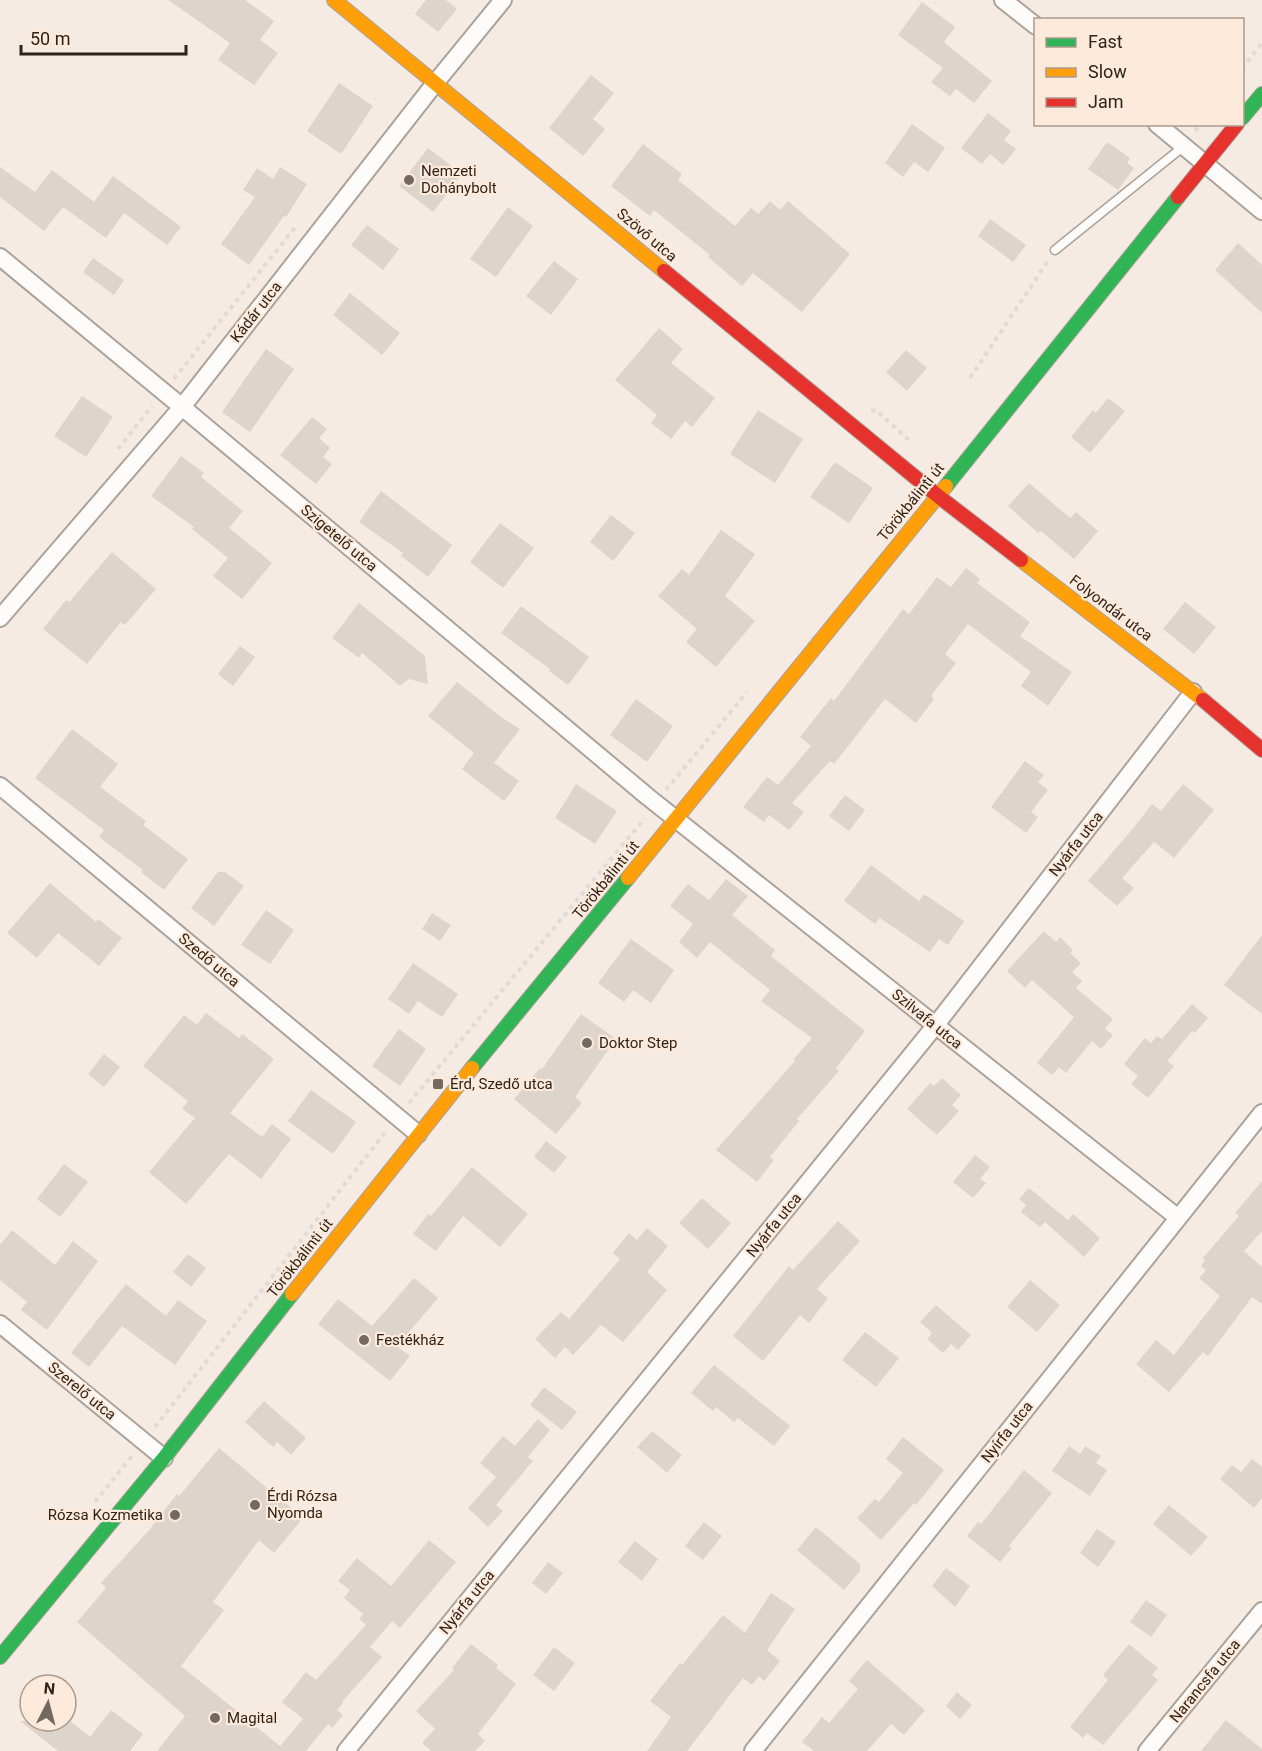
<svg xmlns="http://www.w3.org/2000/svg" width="1262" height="1751" font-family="Roboto,sans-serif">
<rect width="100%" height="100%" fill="#f5ebe3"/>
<path fill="#ddd4cb" d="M168,0H245L274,21L260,40L278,53L254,85L218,60L230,43Z
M426,0H446L457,9L438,32L415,14Z
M922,2L955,27L944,42L992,81L974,103L956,89L950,96L931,82L943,68L898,35Z
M591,75L614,93L593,119L605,129L583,156L549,128Z
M339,83L373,106L341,154L307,131Z
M988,113L1011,131L1004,140L1016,149L1003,165L990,154L982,164L961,148Z
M912,124L945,148L928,172L914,162L903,177L885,163Z
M1107,142L1130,158L1127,163L1134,168L1118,190L1088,169Z
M643,144L682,174L678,180L735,226L751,208L758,214L770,201L780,210L788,201L850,254L802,312L753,273L742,286L708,257L710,255L654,210L650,216L611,186Z
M428,148L462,174L433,212L399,186Z
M0,167L35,192L52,170L94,202L113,176L181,227L167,245L124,213L106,238L63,207L44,231L0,197Z
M280,167L307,184L286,217L284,216L249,265L221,244L255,197L243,190L257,168L273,179Z
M508,207L533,226L496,277L470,259Z
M990,219L1026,245L1013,262L978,236Z
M367,225L399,249L383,270L351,245Z
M1238,243L1262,265V313L1215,270Z
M93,258L124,280L114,295L83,272Z
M554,261L578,279L551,315L526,296Z
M350,293L400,333L382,355L333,315Z
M659,328L683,349L671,363L715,398L692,427L685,421L671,439L651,423L657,415L615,380Z
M266,349L294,369L250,432L222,412Z
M906,350L927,368L907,391L886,372Z
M82,396L113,417L86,457L54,436Z
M1108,398L1125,411L1090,453L1071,437L1093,410L1096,413Z
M758,410L803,439L775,483L730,454Z
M312,417L327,429L319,438L330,448L323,457L332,464L316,484L280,455Z
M181,456L204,473L201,477L243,511L229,528L272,563L242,599L213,576L228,558L192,529L194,527L151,496Z
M835,462L873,488L849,523L810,497Z
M1029,483L1070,518L1076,512L1098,531L1074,559L1041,531L1038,533L1008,506Z
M381,491L452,545L428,577L401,556L403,553L359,522Z
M611,515L635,533L613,561L590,542Z
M500,523L534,548L503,588L470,562Z
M721,530L755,554L725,596L755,621L716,667L686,642L697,629L658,596L682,569L689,575Z
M112,552L156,589L125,625L121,622L87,664L43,629L66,600L69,602Z
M966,568L980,579L977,583L1030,622L1020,636L1072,672L1048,706L1021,686L1031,672L968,624L945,654L956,663L931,696L934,699L916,723L885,699L834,764L830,761L792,803L804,812L789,830L769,815L764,822L743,807L767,777L778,785L811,746L800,737L831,698L834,701L903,609L909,614L937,577L951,587Z
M1185,602L1216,627L1194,654L1163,629Z
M359,603L425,656L428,684L409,679L400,686L362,653L359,658L332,638Z
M521,606L589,657L568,685L549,671L550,669L501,633Z
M240,646L255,657L233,686L218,674Z
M457,682L501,717L520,729L494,763L519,781L504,801L462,769L474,753L428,716Z
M636,699L673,726L647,762L610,735Z
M72,729L118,764L100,787L146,821L143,825L188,859L164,890L141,872L143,870L99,837L104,830L35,778Z
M1025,761L1044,775L1038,782L1048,790L1031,812L1038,817L1026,833L991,807Z
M576,784L617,811L595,844L555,818Z
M1183,784L1214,810L1174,858L1154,842L1122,878L1134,888L1117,906L1088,881L1135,826L1152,804L1161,811Z
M845,795L865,810L849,831L829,816Z
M871,865L919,901L924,894L964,921L948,945L939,939L930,952L880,918L875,924L844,901Z
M218,872H225L244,886L214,926L191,908Z
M726,879L748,896L732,915L775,950L771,956L865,1031L836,1068L839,1071L797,1119L799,1121L770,1157L774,1160L757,1182L716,1150L795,1061L793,1060L812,1038L761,1001L770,990L710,942L697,958L679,942L693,924L670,906L688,884L709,900Z
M50,883L96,922L98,919L122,938L99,966L58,933L37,958L7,933Z
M266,910L294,930L270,964L241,945Z
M432,913L451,925L440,941L422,929Z
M1044,931L1056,942L1060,937L1073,950L1070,953L1081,963L1072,972L1082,981L1076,988L1113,1019L1105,1029L1113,1035L1101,1049L1092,1041L1066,1073L1059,1067L1052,1075L1037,1063L1074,1017L1032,980L1025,988L1007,971Z
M1262,935V1014L1224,985Z
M631,939L674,970L651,1003L633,990L624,1002L598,983Z
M413,963L458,994L442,1017L418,1001L409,1014L388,999Z
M1192,1004L1208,1018L1195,1033L1192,1031L1167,1061L1174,1066L1148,1098L1131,1084L1138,1076L1124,1064L1145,1038L1151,1043L1157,1036L1162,1039Z
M206,1013L239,1038L242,1034L274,1059L230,1113L262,1137L272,1124L291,1139L261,1179L229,1154L186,1204L149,1172L195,1118L182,1109L188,1101L143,1066L184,1015L197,1025Z
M581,1014L616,1039L575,1097L582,1103L556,1134L514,1099L540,1068L542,1069Z
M399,1029L426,1049L400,1086L372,1066Z
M104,1054L120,1067L104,1087L88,1074Z
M942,1078L961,1095L952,1105L959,1111L937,1135L907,1109L930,1083L934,1086Z
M311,1090L356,1122L333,1154L288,1121Z
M546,1141L567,1157L554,1173L534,1157Z
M975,1155L990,1167L980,1179L986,1183L973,1198L953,1182Z
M64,1164L88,1182L60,1217L37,1199Z
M472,1167L528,1214L500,1247L463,1216L436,1251L413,1234L428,1214L431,1216Z
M1262,1181V1231L1244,1251L1262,1267V1304L1252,1297L1208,1356L1203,1352L1169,1392L1136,1364L1156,1340L1174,1355L1220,1296L1199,1278L1206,1270L1201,1266L1205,1260L1203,1258L1239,1216L1235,1213Z
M1029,1188L1068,1220L1073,1214L1100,1238L1084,1257L1045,1222L1040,1227L1021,1212L1026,1205L1019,1199Z
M702,1198L731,1223L708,1249L679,1223Z
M838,1221L860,1241L817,1289L828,1298L809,1323L800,1315L763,1361L733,1336L789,1266L793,1270Z
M647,1228L668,1246L647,1272L667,1290L623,1342L601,1325L573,1355L565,1347L555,1358L535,1339L561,1312L569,1319L620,1259L613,1253L629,1233L637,1240Z
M12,1230L55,1265L73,1241L98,1261L47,1330L21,1310L27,1302L0,1280V1245Z
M188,1254L206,1268L191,1287L173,1272Z
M414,1278L438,1298L397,1346L410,1356L390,1381L318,1324L338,1299L372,1326Z
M1030,1280L1060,1305L1037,1332L1007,1307Z
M126,1284L166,1316L178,1300L207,1321L175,1365L122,1326L89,1367L71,1353Z
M936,1305L971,1335L958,1350L951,1344L943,1353L927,1339L932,1333L920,1322Z
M865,1332L899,1358L876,1387L842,1360Z
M714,1365L790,1426L774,1446L738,1418L734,1422L716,1407L713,1411L691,1393Z
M544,1387L577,1412L562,1430L530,1405Z
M264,1401L306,1438L291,1455L277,1442L273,1447L245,1422Z
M538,1419L550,1430L528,1457L533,1461L496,1505L503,1511L488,1527L468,1508L496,1477L480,1463L503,1436L515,1446Z
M652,1431L682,1455L667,1473L637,1447Z
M903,1437L944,1470L916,1505L914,1503L881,1540L857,1518L875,1499L879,1502L903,1473L886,1459Z
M1069,1446L1080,1454L1085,1446L1101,1456L1096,1463L1107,1470L1090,1496L1052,1471Z
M219,1448L303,1518L274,1553L259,1540L213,1602L224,1610L181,1666L280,1746L303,1719L282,1702L306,1672L316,1680L366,1625L359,1619L363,1614L344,1598L350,1590L338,1581L357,1558L391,1586L429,1540L456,1562L400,1628L392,1621L370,1647L382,1657L342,1702L343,1703L337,1710L343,1715L332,1728L328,1724L306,1751H157L185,1716L77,1622L106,1588L101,1583L150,1529L177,1494L179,1496Z
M1252,1459L1262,1467V1498L1254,1508L1220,1479L1232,1465L1241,1472Z
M1024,1470L1052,1493L1009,1546L1012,1548L1000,1562L967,1536L978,1522L981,1524Z
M1169,1505L1208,1537L1191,1556L1153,1524Z
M704,1522L722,1536L703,1560L685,1546Z
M816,1527L860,1564V1571L844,1590L797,1550Z
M1097,1529L1116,1542L1098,1567L1080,1553Z
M635,1541L658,1559L642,1581L618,1562Z
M548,1562L563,1573L546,1594L532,1583Z
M946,1568L970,1586L955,1607L932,1586Z
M771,1593L795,1609L767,1650L780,1661L764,1681L759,1676L752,1685L743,1678L687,1751H647L671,1717L650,1701L680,1663L682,1665L723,1615L745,1633Z
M1146,1600L1167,1615L1151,1637L1130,1622Z
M471,1644L498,1665L496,1668L516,1684L478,1734L485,1741L475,1751H431L422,1743L435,1729L416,1711L454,1670L452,1668Z
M1129,1644L1158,1668L1152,1675L1158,1680L1103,1745L1087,1733L1083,1738L1070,1727L1108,1680L1103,1675Z
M554,1647L575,1663L554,1691L533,1675Z
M867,1660L925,1710L904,1735L891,1724L867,1751H814L802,1742L822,1717L829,1723L858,1689L849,1681Z
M957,1692L972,1705L960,1719L946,1706Z
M111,1710L143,1734L130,1751H58L20,1721H70L90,1737Z
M1226,1720L1262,1749V1751H1201Z"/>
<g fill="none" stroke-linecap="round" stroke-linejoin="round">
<g stroke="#aca29a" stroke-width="11">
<path id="lane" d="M1055,250L1184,146"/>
</g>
<g stroke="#aca29a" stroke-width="20">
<path id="street" d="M1003,0L1036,26
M1157,124L1262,211
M0,257L182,407L648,797L1177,1217
M0,618L182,407L436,82L503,0
M0,786L418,1134
M0,1324L164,1458
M346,1751L935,1026L1193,692
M753,1751L1262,1113
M1147,1751L1262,1611"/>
</g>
<g stroke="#aca29a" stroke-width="16">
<path id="fast" d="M1242,118L1262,94
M946,486L1178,197
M472,1068L628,878
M0,1657L164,1458L292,1294"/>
</g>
<g stroke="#aca29a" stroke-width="16">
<path id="slow" d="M334,0L664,271
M1021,560L1203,700
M628,878L946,486
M292,1294L472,1068"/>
</g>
<g stroke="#aca29a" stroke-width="16">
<path id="jam" d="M1178,197L1237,124
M664,271L938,496L1021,560
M1203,700L1262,750"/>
</g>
<path stroke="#dedbd8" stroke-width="4" stroke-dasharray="4.5 4.5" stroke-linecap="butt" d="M1242,69L1262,43
M1195,131L1201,124
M970,378L1048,261
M174,379L297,225
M871,411L876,410L909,440
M118,449L152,406
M666,790L747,692
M409,1103L645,818
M155,1427L387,1130
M95,1502L132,1456"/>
<use href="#lane" stroke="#fefcfb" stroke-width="8"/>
<use href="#street" stroke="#fefcfb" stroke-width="16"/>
<use href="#fast" stroke="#30b455" stroke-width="14"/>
<use href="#slow" stroke="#ff9f0a" stroke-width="14"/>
<use href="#jam" stroke="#e5322d" stroke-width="14"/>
</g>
<g fill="#746960" stroke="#fdeadb" stroke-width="2">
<circle cx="409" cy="180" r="6"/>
<circle cx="587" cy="1043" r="6"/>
<rect x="432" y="1078" width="12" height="12" rx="3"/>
<circle cx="364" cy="1340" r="6"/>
<circle cx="255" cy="1505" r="6"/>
<circle cx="175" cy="1515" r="6"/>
<circle cx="215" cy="1718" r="6"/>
</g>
<g text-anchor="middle" stroke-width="4.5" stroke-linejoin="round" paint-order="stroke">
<g font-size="15" fill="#2e231a" stroke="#fdeadb" text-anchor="start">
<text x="421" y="176">Nemzeti<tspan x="421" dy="17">Dohánybolt</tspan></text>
<text x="599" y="1048">Doktor Step</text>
<text x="450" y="1089">Érd, Szedő utca</text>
<text x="376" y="1345">Festékház</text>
<text x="267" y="1501">Érdi Rózsa<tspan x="267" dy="17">Nyomda</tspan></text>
<text x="163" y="1520" text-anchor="end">Rózsa Kozmetika</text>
<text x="227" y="1723">Magital</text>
</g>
<g font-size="15" fill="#2e231a" stroke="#fdeadb">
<text transform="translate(647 235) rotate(40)" y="5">Szövő utca</text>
<text transform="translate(256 312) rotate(-52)" y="5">Kádár utca</text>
<text transform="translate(911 502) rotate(-51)" y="5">Törökbálinti út</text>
<text transform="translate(339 538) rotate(40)" y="5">Szigetelő utca</text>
<text transform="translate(1111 608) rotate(37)" y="5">Folyondár utca</text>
<text transform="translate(1076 844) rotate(-52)" y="5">Nyárfa utca</text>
<text transform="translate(606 880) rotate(-51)" y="5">Törökbálinti út</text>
<text transform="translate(209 960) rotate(40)" y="5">Szedő utca</text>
<text transform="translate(927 1019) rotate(39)" y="5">Szilvafa utca</text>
<text transform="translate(774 1225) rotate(-51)" y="5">Nyárfa utca</text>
<text transform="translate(300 1258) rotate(-52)" y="5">Törökbálinti út</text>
<text transform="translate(82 1391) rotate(39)" y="5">Szerelő utca</text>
<text transform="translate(1007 1432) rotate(-52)" y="5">Nyírfa utca</text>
<text transform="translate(467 1602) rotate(-51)" y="5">Nyárfa utca</text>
<text transform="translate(1205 1681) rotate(-51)" y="5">Narancsfa utca</text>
</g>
</g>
<rect x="1034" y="18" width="210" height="108" fill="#fdeadb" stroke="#aa9a8e" stroke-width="1.5"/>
<rect x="1046" y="38" width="30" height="9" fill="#30b455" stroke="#aa9a8e" stroke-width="1.5"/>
<text x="1088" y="48" font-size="18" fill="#2e231a">Fast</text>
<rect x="1046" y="68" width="30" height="9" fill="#ff9f0a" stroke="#aa9a8e" stroke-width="1.5"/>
<text x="1088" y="78" font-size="18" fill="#2e231a">Slow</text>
<rect x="1046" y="98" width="30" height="9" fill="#e5322d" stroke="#aa9a8e" stroke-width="1.5"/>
<text x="1088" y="108" font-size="18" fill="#2e231a">Jam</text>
<g transform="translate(48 1703) rotate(6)"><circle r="28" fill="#fdeadb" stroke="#aa9a8e" stroke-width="1.5"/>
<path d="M0-4.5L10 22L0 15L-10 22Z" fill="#746960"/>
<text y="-9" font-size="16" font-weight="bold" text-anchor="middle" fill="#2e231a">N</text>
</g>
<path d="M21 45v9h165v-9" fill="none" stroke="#2e231a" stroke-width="3"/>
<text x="30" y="45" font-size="18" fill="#2e231a" stroke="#fdeadb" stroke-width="4.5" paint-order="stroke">50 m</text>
</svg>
